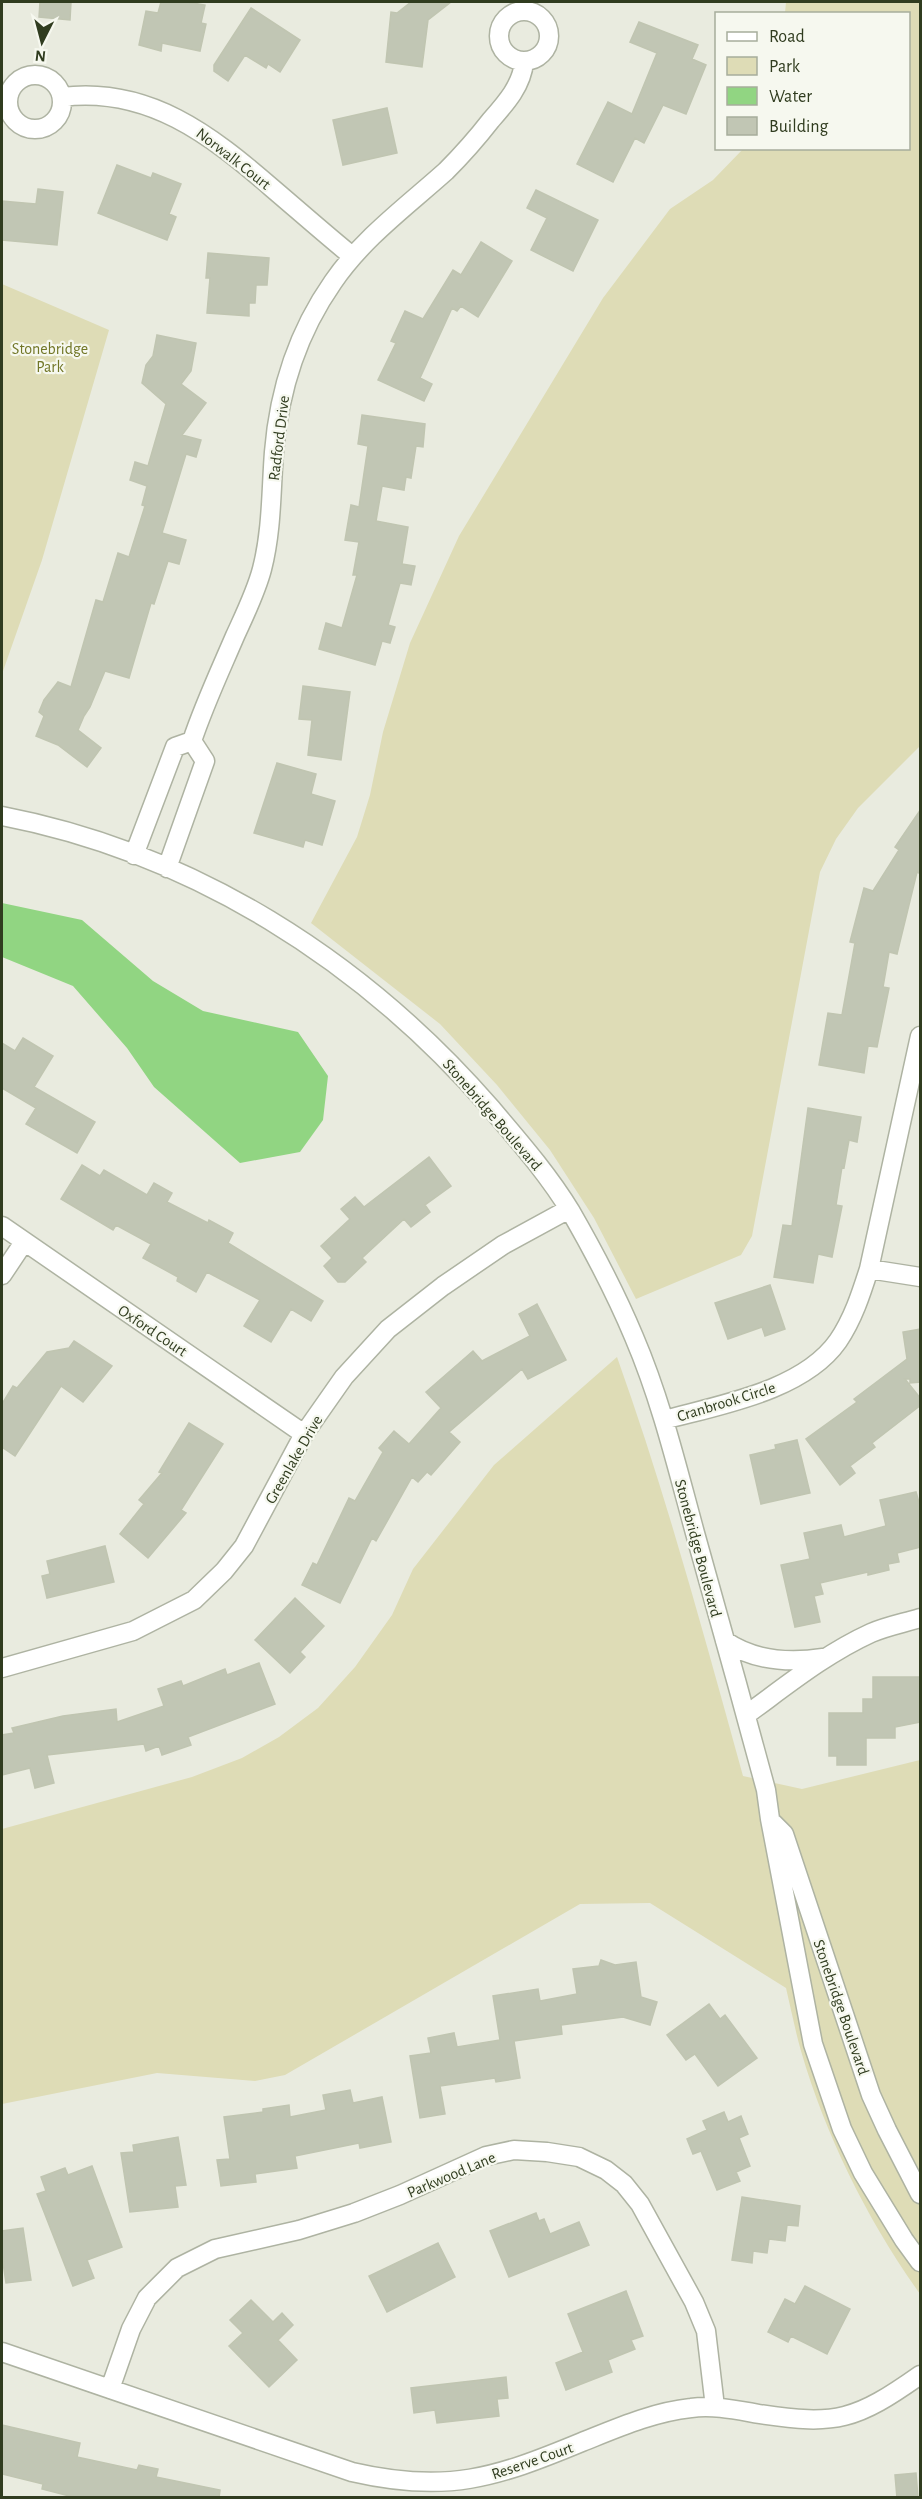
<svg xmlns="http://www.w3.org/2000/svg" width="922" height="2499" font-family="'Alegreya Sans',sans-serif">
<rect width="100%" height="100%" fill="#e9ebdf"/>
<path fill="#dedcb6" d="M786,2H920V746L858,808L836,839L820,872L752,1236L741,1255L636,1299L594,1218L550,1150L497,1085L440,1024L311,923L357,837L370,795L383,732L410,643L459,536L603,298L670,209L713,180L743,149L908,148V14L785,13Z
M2,284L109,330L42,560L2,674Z
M617,1357C666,1494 704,1635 743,1776L802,1789L920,1760V2294C868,2221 826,2137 801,2051C795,2030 791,2009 786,1988L650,1903L580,1904L285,2075L255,2081L157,2073L2,2104V1829L192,1777L242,1758L279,1737L318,1708L355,1667L392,1615L413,1569L494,1465Z"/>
<path fill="#91d582" d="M2,903L82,920L153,981L203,1011L298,1032L328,1076L323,1120L300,1152L240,1163L154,1087L127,1048L73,986L2,957Z"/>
<path fill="#c1c6b4" stroke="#c0c5b1" stroke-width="1.5" d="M40,2H71L70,20L39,17Z
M161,2H187L205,5L201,23L206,24L200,51L162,43L161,51L139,45L146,11L158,13Z
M411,2H451L428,20L422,67L386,62L391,12L397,13Z
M251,8L300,40L280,72L268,64L266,68L245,55L228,81L214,71V65Z
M639,22L698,45L692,59L706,65L686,114L663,105L644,143L635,138L613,182L577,164L608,102L632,114L657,53L630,42Z
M387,108L397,153L343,165L333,120Z
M117,165L151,178L153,173L181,184L169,214L176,217L167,240L98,213Z
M38,189L63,192L57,245L2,240V201L36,204Z
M536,190L598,220L573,271L531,250L547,218L527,208Z
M481,242L512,261L478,317L461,306L457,311L452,308L420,378L432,384L424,401L378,380L396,343L391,341L405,311L423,319L453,270L461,275Z
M208,253L269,258L267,285H256L255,303H249V316L207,313L210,278H206Z
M157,335L196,343L191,371L181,384L206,403L182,435L201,440L196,457L186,454L162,533L186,540L179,564L168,561L154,604L151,603L129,678L105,671L90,707L84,716L78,730L101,748L87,767L58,745L36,736L44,716L39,712L44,700L58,682L71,687L96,600L103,602L118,553L129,557L145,506L142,505L147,486L130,480L135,462L148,466L166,404L142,383L146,365L153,356Z
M362,415L425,424L423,447L416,446L411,478L406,477L404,490L382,486L376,521L408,527L402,564L415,566L411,585L400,583L388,625L395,627L390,643L382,641L375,665L319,649L326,623L342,628L357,575H353L359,542L345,540L351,505L359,507L368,446L358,444Z
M303,686L350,692L341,760L308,755L312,720L299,719Z
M277,763L316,774L311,794L335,801L322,845L305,840L303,847L254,833Z
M921,809V874L917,872L897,954L889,952L883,987L889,988L877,1047L868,1046L864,1073L819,1065L828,1013L842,1015L855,943L850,942L864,888L873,891L899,850L895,847Z
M23,1038L53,1056L34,1087L95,1122L77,1153L26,1124L36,1108L2,1088V1043L15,1051Z
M808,1108L861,1117L857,1142L849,1140L844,1168L842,1167L836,1205L842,1206L832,1257L818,1254L813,1283L774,1277L783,1225L792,1226Z
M429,1157L451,1186L425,1205L430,1212L411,1227L404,1219L362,1258L366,1262L345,1282H338L324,1266L332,1258L321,1246L350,1219L341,1209L355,1197L364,1207Z
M82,1165L100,1176L104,1170L147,1195L154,1183L172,1193L167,1202L208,1223L209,1220L233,1233L228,1243L323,1301L311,1321L291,1309L271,1342L244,1326L260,1300L207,1272L196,1292L177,1281L178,1277L143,1258L151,1244L116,1225L113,1230L61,1199Z
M770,1285L785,1329L765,1336L762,1327L728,1339L715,1303Z
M537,1304L566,1360L528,1379L522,1369L449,1432L460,1442L431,1475L427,1472L418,1482L412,1477L376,1541L372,1538L340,1603L302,1585L313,1563L317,1565L349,1498L355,1501L383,1452L379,1448L394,1431L409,1444L441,1408L426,1392L473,1351L482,1361L530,1336L519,1314Z
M921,1329V1382L910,1383V1379H905L921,1399V1405L872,1443L875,1447L850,1466L855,1473L840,1485L806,1439L857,1402L854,1399L907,1359L903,1332Z
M74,1341L112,1366L83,1402L61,1386L15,1456L2,1447V1404L13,1386L17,1388L47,1352L69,1348Z
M189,1423L223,1444L181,1510L186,1513L148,1558L120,1534L144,1504L139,1500L162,1473L159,1472Z
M797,1440L810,1493L761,1504L750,1455L776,1449L775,1445Z
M916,1492L921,1509V1547L897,1553L899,1562L888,1564L889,1570L868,1575V1572L820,1583L823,1594L814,1596L820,1622L795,1627L781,1565L810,1559L804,1533L841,1525L844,1537L886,1526L880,1500Z
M105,1546L114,1582L47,1598L42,1576L50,1574L47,1561Z
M295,1598L324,1626L300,1652L305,1657L290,1673L255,1640Z
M259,1663L275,1704L188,1737L191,1745L162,1755L159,1746L146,1751L144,1744L47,1755L54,1783L35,1788L30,1768L2,1775V1735L14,1733L12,1728L63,1716L116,1709L117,1722L164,1706L158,1689L181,1681L183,1686L225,1669L227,1675Z
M873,1677H921V1722L895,1727V1738H866V1765H837V1756H829V1713H863V1699H873Z
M601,1960L615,1965L636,1962L641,1997L657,2002L650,2025L623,2017L561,2025L562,2034L514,2041L520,2078L496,2082L495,2078L440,2086L445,2114L420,2118L410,2056L431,2053L428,2038L454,2033L457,2047L500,2040L493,1996L538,1989L540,2001L577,1994L573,1969L599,1966Z
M709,2004L720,2019L725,2015L757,2058L718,2086L695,2054L686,2060L667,2035Z
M350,2090L353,2103L382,2097L391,2142L360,2148L359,2143L295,2156L297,2168L255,2174L256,2182L221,2186L217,2160L230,2159L224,2117L263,2112V2109L289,2105L290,2117L326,2110L323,2095Z
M724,2112L728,2122L741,2116L748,2134L739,2138L750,2166L736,2172L740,2181L717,2190L701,2151L693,2154L687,2139L707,2130L703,2121Z
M178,2137L186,2185L175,2186L178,2207L130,2212L121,2153L134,2152L133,2145Z
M92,2166L122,2247L87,2260L94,2278L73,2286L37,2194L46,2191L41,2177L65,2168L68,2175Z
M742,2197L800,2206L798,2226L787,2225L785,2241L769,2239L767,2253L753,2251L752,2263L732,2260Z
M536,2213L539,2221L544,2219L550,2234L579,2222L589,2245L509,2277L490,2231Z
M23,2228L31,2280L6,2283L2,2256V2231Z
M438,2243L455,2277L387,2312L369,2276Z
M805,2286L850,2309L827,2354L791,2336L788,2342L768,2332L785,2299L795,2304Z
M626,2291L643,2336L631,2340L635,2349L608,2360L612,2372L566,2390L556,2363L583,2352L568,2314Z
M251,2300L273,2322L282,2313L293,2325L278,2340L297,2360L269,2387L229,2346L243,2333L230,2320Z
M506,2377L508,2398L497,2399L499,2416L437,2423L435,2410L414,2413L411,2388Z
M2,2425L80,2443L77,2457L137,2470L139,2465L158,2469L156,2477L220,2490L219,2498H77L42,2489L43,2484L2,2474Z
M916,2473L918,2498H897L895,2475Z"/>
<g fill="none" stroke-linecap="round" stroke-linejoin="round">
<g stroke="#aeb3a2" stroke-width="21">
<path id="street" d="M499 36a25 25 0 1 1 50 0a25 25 0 1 1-50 0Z
M8 102a27 27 0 1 1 54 0a27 27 0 1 1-54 0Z
M62,97C148,86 211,135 272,188C299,211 325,234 352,256
M192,741C204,705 220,671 235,636C245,614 256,592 262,569C272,530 271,491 274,452C279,391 298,332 333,282C363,238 407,206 446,171C462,155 477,138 491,120C506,103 522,85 524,62
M2,816C193,853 362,960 490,1107C518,1140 548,1174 571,1212C594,1252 616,1294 634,1337C661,1400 677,1467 695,1533C719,1619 743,1704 766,1790L770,1819L813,2044L842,2129L863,2173L904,2240L920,2262
M134,855L175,747L192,741
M167,868L205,761L192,741
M920,1036L869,1269L920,1277
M2,1226L304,1434
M2,1275L24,1242
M664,1420C719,1405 803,1391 838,1341C853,1319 861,1294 869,1269
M725,1641C754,1661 790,1663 823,1658
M2,1668L133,1631L194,1600L224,1571L244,1546L304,1434L344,1377L388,1329L443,1286L503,1245L569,1209
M746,1715C786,1686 825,1654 871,1633C887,1626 904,1623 920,1618
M773,1823L784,1834L871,2095L887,2130L920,2194
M2,2352L352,2472C447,2494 495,2478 582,2442C617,2428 653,2412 691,2408C714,2405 736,2410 759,2414C837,2426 856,2420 920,2375
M110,2389L131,2329L147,2298L177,2268L215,2249L299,2230L354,2213L400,2195L486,2156L514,2150L547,2152L579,2157L606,2170L624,2184L640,2204L694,2302L706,2331L715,2407"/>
</g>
<use href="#street" stroke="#fff" stroke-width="18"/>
</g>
<g text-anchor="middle" stroke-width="4.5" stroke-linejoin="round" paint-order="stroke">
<g font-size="16" fill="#303c1f" stroke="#f6f8ef">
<text transform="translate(234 158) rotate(38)" y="6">Norwalk Court</text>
<text transform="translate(278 438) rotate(-83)" y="6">Radford Drive</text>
<text transform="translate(493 1114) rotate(49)" y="6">Stonebridge Boulevard</text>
<text transform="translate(153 1330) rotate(34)" y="6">Oxford Court</text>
<text transform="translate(726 1401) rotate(-17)" y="6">Cranbrook Circle</text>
<text transform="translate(293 1459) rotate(-60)" y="6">Greenlake Drive</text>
<text transform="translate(699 1548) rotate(75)" y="6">Stonebridge Boulevard</text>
<text transform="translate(842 2007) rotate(71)" y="6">Stonebridge Boulevard</text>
<text transform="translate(451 2174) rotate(-23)" y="6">Parkwood Lane</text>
<text transform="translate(532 2460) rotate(-19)" y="6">Reserve Court</text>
</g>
<g font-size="16" fill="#717626" stroke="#f6f8ef">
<text x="50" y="354">Stonebridge<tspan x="50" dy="18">Park</tspan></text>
</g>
</g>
<rect width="922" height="2499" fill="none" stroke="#303c1f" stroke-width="6"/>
<rect x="715" y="12" width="195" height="138" fill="#f6f8ef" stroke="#a7ad9c" stroke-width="1.5"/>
<rect x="727" y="32" width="30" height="9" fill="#ffffff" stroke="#a7ad9c" stroke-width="1.5"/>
<text x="769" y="42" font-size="18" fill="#303c1f">Road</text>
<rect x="727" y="57" width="30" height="18" fill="#dedcb6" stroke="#a7ad9c" stroke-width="1.5"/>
<text x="769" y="72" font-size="18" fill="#303c1f">Park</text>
<rect x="727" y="87" width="30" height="18" fill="#91d582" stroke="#a7ad9c" stroke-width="1.5"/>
<text x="769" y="102" font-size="18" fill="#303c1f">Water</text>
<rect x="727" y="117" width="30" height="18" fill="#c1c6b4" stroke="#a7ad9c" stroke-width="1.5"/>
<text x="769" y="132" font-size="18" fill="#303c1f">Building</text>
<g transform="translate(42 42) rotate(186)" stroke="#f6f8ef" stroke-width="4.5" paint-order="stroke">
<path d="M0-4.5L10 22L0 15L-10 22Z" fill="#303c1f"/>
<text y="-9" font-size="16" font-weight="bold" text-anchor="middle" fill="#303c1f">N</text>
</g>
</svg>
